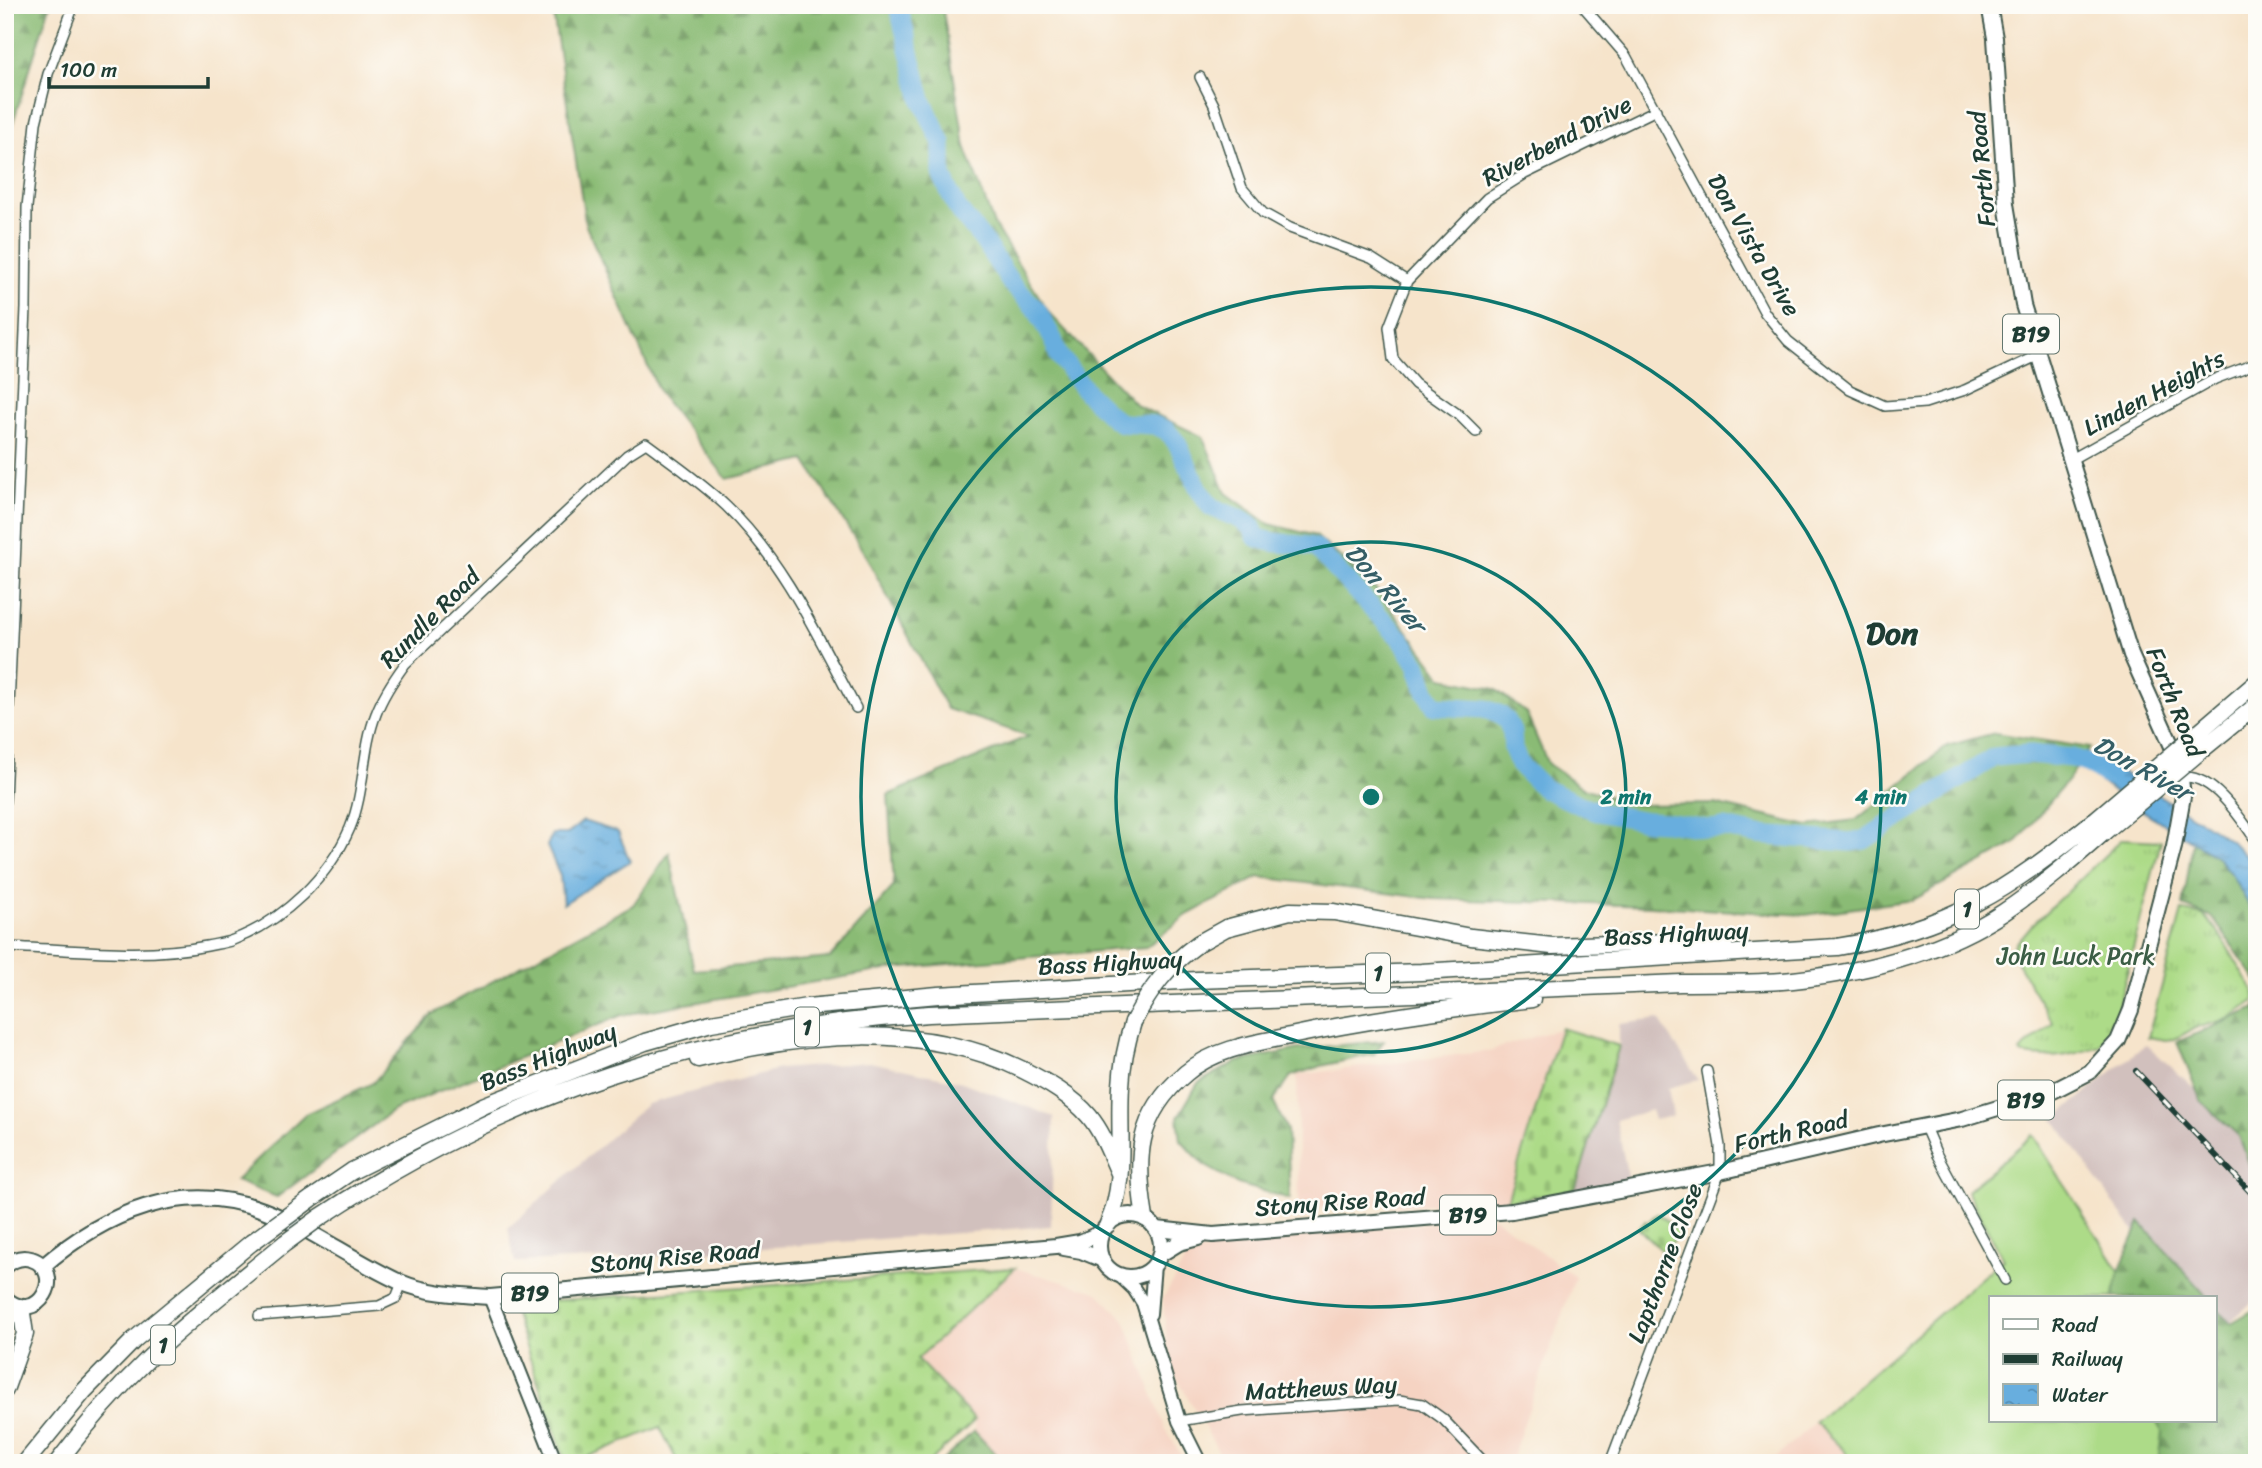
<svg xmlns="http://www.w3.org/2000/svg" width="2262" height="1468" font-family="Sriracha,sans-serif">
<defs>
<pattern id="grass-tufts" width="24" height="20" patternUnits="userSpaceOnUse" patternTransform="scale(1.75)"><rect width="24" height="20" fill="#addb88"/><path d="M3 7l-1-3M5 7V3M7 7l1-3M15 17l-1-3M17 17v-4M19 17l1-3" fill="none" stroke="#94bd76"/></pattern>
<pattern id="forest-firs" width="22" height="20" patternUnits="userSpaceOnUse" patternTransform="scale(1.75)"><rect width="22" height="20" fill="#8abb74"/><path d="M5 1l3.5 6h-7zM16 11l3.5 6h-7z" fill="#709960"/></pattern>
<pattern id="cemetery-stones" width="16" height="16" patternUnits="userSpaceOnUse" patternTransform="scale(1.75)"><rect width="16" height="16" fill="#addb88"/><path d="M2 7V4a2 2 0 0 1 4 0v3zM10 15v-3a2 2 0 0 1 4 0v3z" fill="#94bd76"/></pattern>
<pattern id="water-ripples" width="26" height="14" patternUnits="userSpaceOnUse" patternTransform="scale(1.75)"><rect width="26" height="14" fill="#68aede"/><path d="M2 4q2-2 4 0t4 0M15 11q2-2 4 0t4 0" fill="none" stroke="#558fb5"/></pattern>
</defs>
<rect width="100%" height="100%" fill="#fdfcf7"/>
<filter id="ink" filterUnits="userSpaceOnUse"><feTurbulence type="fractalNoise" baseFrequency=".0143" numOctaves="2"/><feDisplacementMap in="SourceGraphic" scale="14" xChannelSelector="R" yChannelSelector="G"/><feConvolveMatrix kernelMatrix="1 2 1 2 8 2 1 2 1" color-interpolation-filters="sRGB"/></filter>
<filter id="wash" filterUnits="userSpaceOnUse"><feTurbulence type="fractalNoise" baseFrequency=".00686" numOctaves="4" result="noise"/><feDisplacementMap in="SourceGraphic" scale="28" xChannelSelector="R" yChannelSelector="G"/><feGaussianBlur stdDeviation="1.57" result="paint"/><feColorMatrix in="noise" values="0 0 0 0 0 0 0 0 0 0 0 0 0 0 0 0 0 1.4 0 .05"/><feComposite in="paint" operator="in"/></filter>
<g filter="url(#wash)">
<rect width="100%" height="100%" fill="#f6e4cb"/>
<path fill="#f5d3c2" d="M1561,1028L1507,1201L1299,1209L1297,1075L1489,1051Z
M1494,1217L1575,1277L1510,1463H1225L1169,1364L1163,1299L1185,1260L1220,1244Z
M1015,1268L1097,1292L1125,1320L1166,1430L1186,1463H1004L974,1431L975,1420L917,1360Z
M1815,1422L1857,1463H1770Z"/>
<path fill="#d1c0bd" d="M1659,1019L1698,1080L1668,1088L1673,1116L1654,1120L1651,1110L1616,1120L1629,1182L1575,1190L1619,1046V1024Z
M2146,1044L2248,1137L2257,1161V1298L2215,1335V1298H2181L2054,1119Z
M870,1062L962,1082L1054,1117L1051,1226L631,1258L515,1262L508,1228L647,1104L779,1069Z"/>
<path fill="url(#grass-tufts)" stroke="#668c5e" stroke-width="2" d="M2122,839L2161,841L2119,1004V1014L2100,1046C2073,1055 2049,1061 2021,1054L2020,1051L2053,1023L2017,963L2014,946L2031,926Z
M2182,911L2203,915L2217,930L2255,993V1001L2228,1019L2195,1028L2175,1039L2165,1040L2148,1037Z"/>
<path fill="url(#forest-firs)" stroke="#547c54" stroke-width="2" d="M12,5H50L9,135L5,188V22Z
M549,5H942L965,146L994,225L1050,314L1136,405L1203,437L1226,493L1269,524L1316,536L1375,588L1443,678L1495,689L1526,713L1548,764L1583,788L1637,805L1715,804L1808,826L1856,820L1947,746L1995,733L2090,748L2068,780L2015,844L1913,900L1805,915L1651,906L1434,899L1259,877L1187,915L1146,947L891,969L622,1015L394,1110L277,1197L235,1181L305,1114L373,1083L432,1014L633,905L669,853L694,970L830,958L894,886L888,795L1029,736L947,709L866,556L805,460L727,479L660,394L586,226L553,13Z
M2193,841L2216,856L2231,874L2257,919V981L2212,917L2183,906Z
M2257,1003V1185L2239,1136L2201,1101L2177,1042L2256,1008Z
M1384,1041L1374,1054L1321,1066L1291,1076L1273,1101L1287,1130L1290,1199L1238,1184L1204,1165L1181,1140L1178,1117L1198,1083L1236,1062L1299,1049Z
M2140,1222L2208,1298H2113L2119,1271Z
M2215,1306L2231,1323L2257,1308V1463H2158L2162,1432L2156,1421H2215Z
M974,1431L1004,1463H940Z"/>
<path fill="url(#cemetery-stones)" stroke="#668c5e" stroke-width="2" d="M1561,1028L1619,1046L1575,1190L1507,1201Z
M1657,1213L1681,1233L1663,1252L1638,1228L1645,1221L1647,1223Z
M1015,1268L917,1359L975,1420L928,1463H678L660,1427L572,1463H566L514,1312L519,1303Z"/>
<path fill="#addb88" stroke="#668c5e" stroke-width="2" d="M2033,1135L2119,1271L2113,1298H1991V1421H2156L2162,1432L2158,1463H1857L1815,1422L2003,1259L1967,1191Z"/>
<path fill="url(#water-ripples)" stroke="#447689" stroke-width="2" d="M2087,763H2107L2215,830L2234,844L2257,868V919L2231,874L2216,856L2120,797L2094,777Z
M583,821L618,832L630,861L563,904L560,876L547,846L552,834H567Z"/>
<g fill="none" stroke-linecap="round" stroke-linejoin="round">
<path stroke="#68aede" stroke-width="19" d="M898,5L922,100L942,143V176L957,208L983,240L1011,283L1037,310L1053,339L1058,354L1087,393L1113,418L1121,423L1154,425L1166,430L1177,443L1199,489L1211,507L1240,519L1252,527L1256,537C1276,546 1296,542 1316,548L1402,640L1417,664L1426,691L1435,706L1486,709L1499,714L1507,721L1512,732L1513,749L1520,765L1543,788L1580,805L1603,813L1647,821L1666,822L1708,829L1725,828L1758,835L1850,842L1864,840L1994,757L2029,754L2072,758L2087,763L2109,777"/>
</g>
</g>
<g filter="url(#ink)">
<g fill="none" stroke-linecap="round" stroke-linejoin="round">
<g stroke="#3f564b" stroke-width="12">
<path id="street" d="M1582,5L1626,56L1765,313L1788,341L1850,390L1885,406L1925,403L1965,390L2037,356
M1200,77L1214,105L1242,188L1263,213L1290,228L1371,258L1407,281
M1476,432L1459,415L1415,384L1393,359L1389,327L1407,281L1487,198L1525,174L1656,110
M2070,460L2215,379L2257,363
M2181,778C2211,771 2242,820 2257,842
M5,801L26,308L27,207L36,123L48,74L74,5
M5,947C72,949 142,959 207,946C216,944 226,943 233,940C283,921 329,877 350,828C365,792 362,749 376,714C383,695 394,679 405,664L627,455L646,443C673,463 702,483 726,506C784,561 819,639 856,708
M1925,1127L1937,1155L2005,1280
M259,1316L379,1306L396,1298L402,1283
M1179,1421L1242,1411L1399,1400L1422,1404L1443,1419L1485,1463
M1610,1463L1720,1172V1146L1707,1071"/>
</g>
<g stroke="#3f564b" stroke-width="16">
<path id="secondary" d="M1118,1274L1134,1289L1143,1303L1179,1421L1200,1463
M490,1297L556,1463
M1150,1314L1154,1265"/>
</g>
<g stroke="#3f564b" stroke-width="18">
<path id="primary" d="M1099 1246a31 31 0 1 1 62 0a31 31 0 1 1-62 0Z
M1157,1229L1213,1235L1512,1211L1720,1172L1879,1135L1962,1119L2053,1091L2090,1072L2118,1041L2131,1010L2174,847L2183,796L2179,762L2131,655L2023,305L2006,204L1995,38L1989,5
M1064,1248L1081,1251L1103,1260
M1161,1254L1179,1243L1198,1238
M5,1267C12,1260 21,1256 31,1259C68,1271 38,1329 5,1298
M42,1267C104,1213 182,1179 263,1210C311,1228 353,1261 400,1282C428,1294 460,1295 490,1297L1056,1246L1080,1242L1103,1232"/>
</g>
<g stroke="#3f564b" stroke-width="19">
<path id="highway" d="M2194,736L2257,682
M2204,748L2257,705
M1199,943L1226,928L1290,911L1334,912L1471,937L1552,946L1670,942L1724,944
M698,1059C805,1033 922,1021 1023,1070C1047,1082 1072,1096 1089,1116C1103,1133 1110,1153 1119,1173
M311,1199L352,1171L485,1105L645,1042L711,1023L807,1007L938,995L1197,980L1421,972L1837,947C1949,929 2008,890 2095,820
M319,1218C506,1093 705,1029 929,1014L1681,983C1718,982 1756,984 1793,980C1866,972 1942,953 2004,912C2040,888 2072,860 2104,832
M1145,1218C1135,1159 1136,1115 1186,1073C1214,1049 1255,1043 1290,1036C1370,1019 1451,1008 1532,999
M1108,1224C1127,1182 1118,1132 1121,1086C1122,1064 1126,1044 1133,1022
M5,1390L25,1334L21,1307
M25,1463L84,1391L135,1339L251,1243
M57,1463C85,1426 116,1390 149,1358C192,1317 239,1281 285,1243"/>
</g>
<use href="#street" stroke="#fff" stroke-width="9"/>
<use href="#secondary" stroke="#fff" stroke-width="12"/>
<use href="#primary" stroke="#fff" stroke-width="14"/>
<use href="#highway" stroke="#fff" stroke-width="16"/>
<g stroke="#1f3d34" stroke-width="6">
<path id="rail" d="M2136,1071L2257,1199"/>
</g>
<use href="#rail" stroke="#fdfcf7" stroke-width="3.5" stroke-dasharray="10" stroke-linecap="butt"/>
<g stroke="#3f564b" stroke-width="19" stroke-linecap="butt">
<path id="highway-bridge" d="M2095,820L2194,736
M2104,832L2204,748
M1133,1022C1151,988 1167,966 1199,943
M251,1243L311,1199
M285,1243L319,1218"/>
</g>
<use href="#highway-bridge" stroke="#fff" stroke-width="16"/>
</g>
</g>
<g fill="none" stroke="#0f766e" stroke-width="3.5">
<circle cx="1371" cy="797" r="255"/>
<circle cx="1371" cy="797" r="510"/>
</g>
<g text-anchor="middle" stroke-width="5" stroke-linejoin="round" paint-order="stroke">
<g fill="#fdfcf7" stroke="#62766e" stroke-width="2">
<rect x="2003" y="314.5" width="56" height="39" rx="5"/>
<rect x="1955" y="889.5" width="24" height="39" rx="5"/>
<rect x="1366" y="953.5" width="24" height="39" rx="5"/>
<rect x="795" y="1007.5" width="24" height="39" rx="5"/>
<rect x="1998" y="1080.5" width="56" height="39" rx="5"/>
<rect x="1440" y="1195.5" width="56" height="39" rx="5"/>
<rect x="502" y="1273.5" width="56" height="39" rx="5"/>
<rect x="151" y="1325.5" width="24" height="39" rx="5"/>
</g>
<g font-size="23" font-weight="bold" fill="#1f3d34">
<text x="2031" y="342">B19</text>
<text x="1967" y="917">1</text>
<text x="1378" y="981">1</text>
<text x="807" y="1035">1</text>
<text x="2026" y="1108">B19</text>
<text x="1468" y="1223">B19</text>
<text x="530" y="1301">B19</text>
<text x="163" y="1353">1</text>
</g>
<g font-size="24" fill="#1f3d34" stroke="#fdfcf7">
<text transform="translate(1557 141) rotate(-28)" y="8">Riverbend Drive</text>
<text transform="translate(1982 169) rotate(-95)" y="8">Forth Road</text>
<text transform="translate(1754 245) rotate(60)" y="8">Don Vista Drive</text>
<text transform="translate(2154 393) rotate(-28)" y="8">Linden Heights</text>
<text transform="translate(430 618) rotate(-45)" y="8">Rundle Road</text>
<text transform="translate(2175 702) rotate(68)" y="8">Forth Road</text>
<text transform="translate(1676 934) rotate(-3)" y="8">Bass Highway</text>
<text transform="translate(1110 963) rotate(-3)" y="8">Bass Highway</text>
<text transform="translate(548 1057) rotate(-22)" y="8">Bass Highway</text>
<text transform="translate(1791 1132) rotate(-13)" y="8">Forth Road</text>
<text transform="translate(1340 1202) rotate(-4)" y="8">Stony Rise Road</text>
<text transform="translate(675 1257) rotate(-5)" y="8">Stony Rise Road</text>
<text transform="translate(1665 1263) rotate(-69)" y="8">Lapthorne Close</text>
<text transform="translate(1321 1388) rotate(-3)" y="8">Matthews Way</text>
</g>
<g font-size="24" fill="#3b5d45" stroke="#fdfcf7">
<text x="2076" y="964">John Luck Park</text>
</g>
<g font-size="26" font-style="italic" fill="#355f67" stroke="#fdfcf7">
<text transform="translate(1386 588) rotate(49)" y="9">Don River</text>
<text transform="translate(2143 768) rotate(29)" y="9">Don River</text>
</g>
<g font-size="32" font-weight="bold" fill="#1f3d34" stroke="#fdfcf7">
<text x="1892" y="644">Don</text>
</g>
</g>
<circle cx="1371" cy="797" r="10" fill="#0f766e" stroke="#fdfcf7" stroke-width="3.5"/>
<g font-size="21" text-anchor="middle" font-weight="bold" fill="#0f766e" stroke="#fdfcf7" stroke-width="5" stroke-linejoin="round" paint-order="stroke">
<text x="1626" y="804">2 min</text>
<text x="1881" y="804">4 min</text>
</g>
<rect width="2262" height="1468" fill="none" stroke="#fdfcf7" stroke-width="28"/>
<rect x="1989" y="1296" width="228" height="126" fill="#fdfcf7" stroke="#a4b0a9" stroke-width="2"/>
<rect x="2003" y="1319" width="35" height="10" fill="#ffffff" stroke="#a4b0a9" stroke-width="2"/>
<text x="2052" y="1332" font-size="21" fill="#1f3d34">Road</text>
<rect x="2003" y="1354" width="35" height="10" fill="#1f3d34" stroke="#a4b0a9" stroke-width="2"/>
<text x="2052" y="1366" font-size="21" fill="#1f3d34">Railway</text>
<rect x="2003" y="1384" width="35" height="21" fill="url(#water-ripples)" stroke="#a4b0a9" stroke-width="2"/>
<text x="2052" y="1402" font-size="21" fill="#1f3d34">Water</text>
<path d="M49 77v10h159v-10" fill="none" stroke="#1f3d34" stroke-width="3.5"/>
<text x="60" y="77" font-size="21" fill="#1f3d34" stroke="#fdfcf7" stroke-width="5" paint-order="stroke">100 m</text>
</svg>
